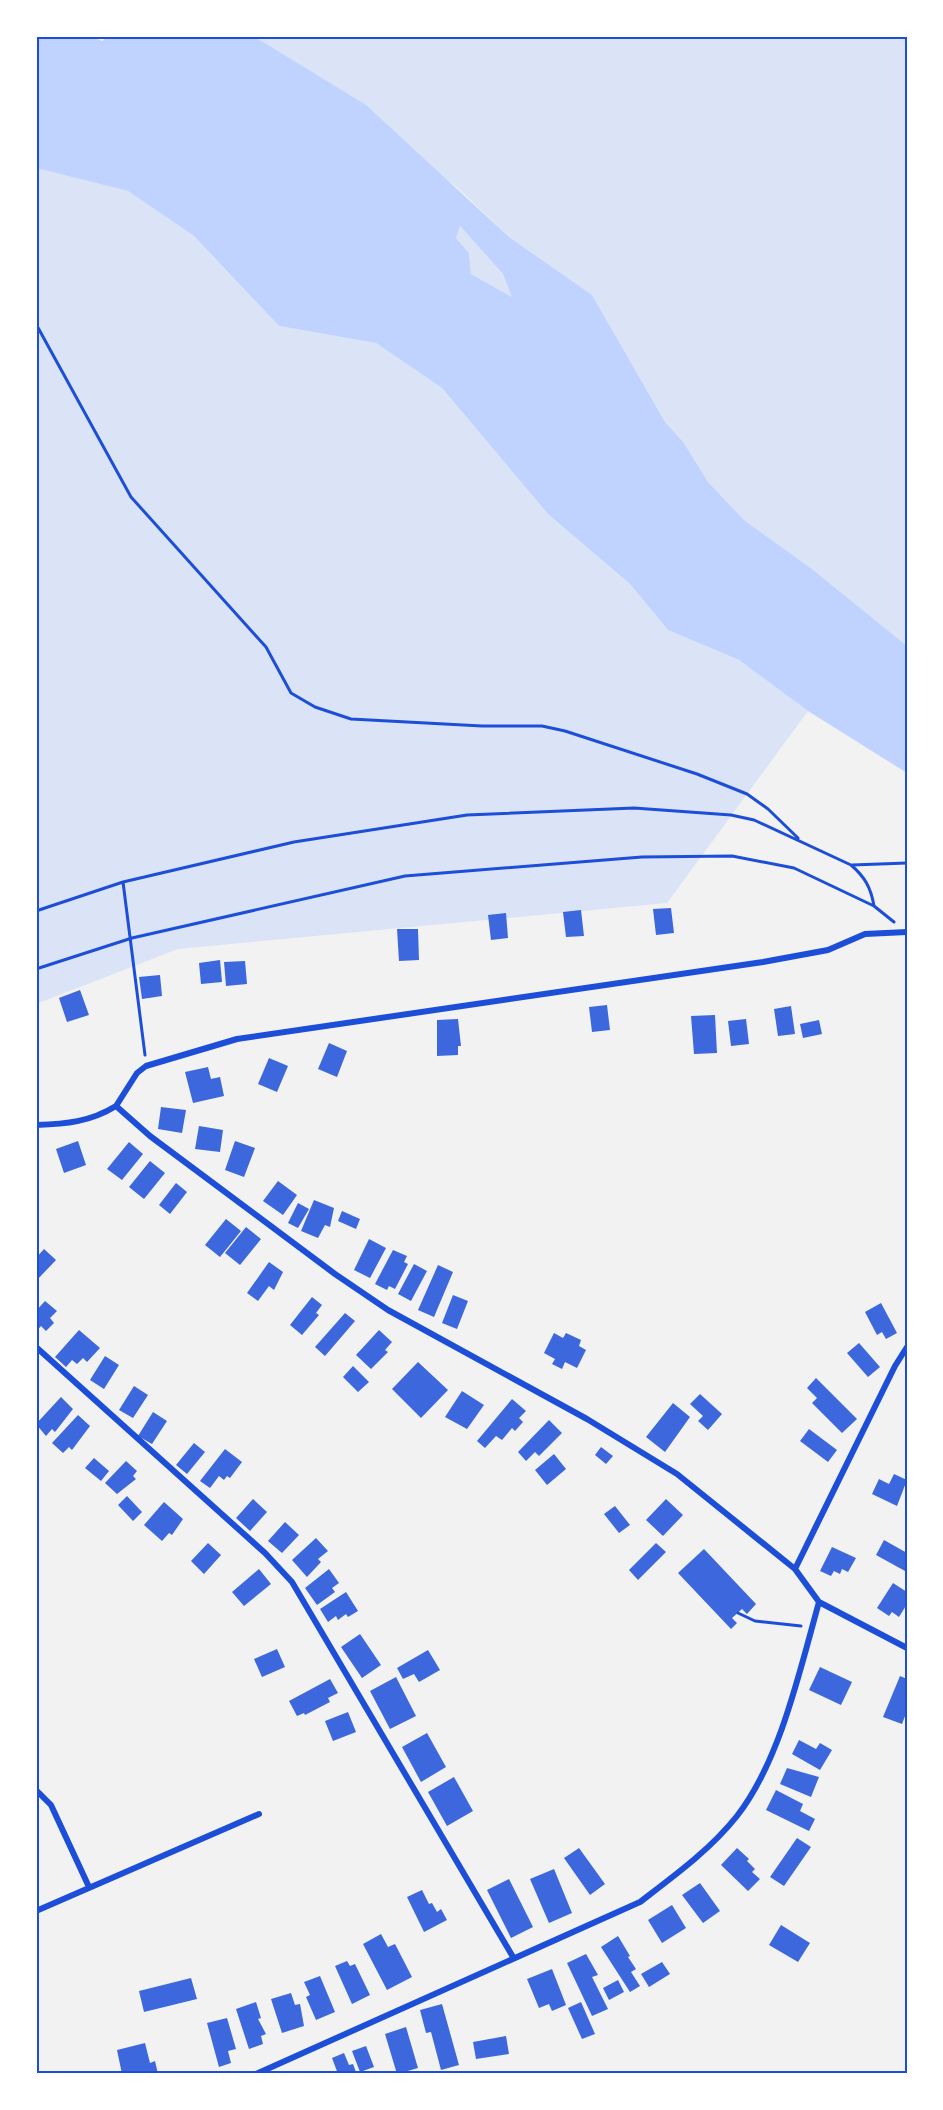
<svg xmlns="http://www.w3.org/2000/svg" width="943" height="2110" font-family="'Archivo Narrow',sans-serif">
<rect width="100%" height="100%" fill="#f2f2f2"/>
<path fill="#dbe4f7" d="M253,36H907V646L812,569L744,520L708,482L684,443L665,422L592,295L509,237L458,188Z
M36,168L128,191L194,236L279,326L376,343L442,388L548,514L630,584L668,630L739,660L808,711L667,903L178,949L36,1004Z
M460,226L503,274L513,298L471,274L469,253L456,238Z"/>
<path fill="#bfd3fe" fill-rule="evenodd" d="M36,36H90L102,41L109,36H253L366,105L509,237L592,295L665,422L684,443L708,482L744,520L812,569L907,646V773L808,711L739,660L668,630L630,584L548,514L442,388L376,343L279,326L194,236L128,191L36,168ZM460,226L503,274L512,297L471,274L469,253L456,238Z"/>
<path fill="#3d67dc" d="M671,908L674,933L656,935L653,909Z
M581,910L584,936L566,937L563,912Z
M506,913L508,938L491,940L488,915Z
M397,929H418L419,960L399,961Z
M220,960L222,982L201,984L199,963Z
M245,961L247,984L226,986L224,962Z
M160,975L162,996L142,999L139,977Z
M80,990L89,1015L67,1022L59,998Z
M607,1005L610,1030L592,1032L589,1007Z
M791,1006L795,1034L778,1036L774,1009Z
M715,1015L717,1053L694,1054L691,1016Z
M458,1019L461,1046H458V1055L437,1056V1020Z
M746,1019L749,1044L731,1046L728,1021Z
M819,1020L822,1034L803,1038L800,1024Z
M329,1043L347,1051L337,1077L318,1069Z
M269,1058L288,1066L277,1092L258,1084Z
M208,1067L211,1079L220,1077L224,1096L193,1103L185,1072Z
M161,1107L186,1110L182,1133L158,1129Z
M199,1126L223,1130L220,1152L195,1149Z
M78,1141L86,1165L64,1173L56,1149Z
M235,1141L255,1148L244,1177L225,1170Z
M129,1142L143,1154L122,1180L107,1169Z
M150,1161L165,1173L144,1199L129,1187Z
M278,1181L297,1195L283,1215L263,1201Z
M176,1183L187,1192L170,1214L159,1205Z
M314,1200L334,1208L330,1227L325,1225L318,1238L301,1231Z
M298,1203L309,1209L298,1228L288,1223Z
M342,1211L360,1219L356,1229L338,1221Z
M226,1219L241,1231L220,1257L205,1245Z
M246,1227L261,1239L240,1265L225,1253Z
M369,1239L386,1248L370,1278L354,1270Z
M44,1249L56,1260L36,1281V1258Z
M393,1250L407,1256L404,1262L408,1264L395,1289L389,1286L387,1290L375,1284Z
M269,1262L283,1272L274,1290L269,1286L258,1301L247,1293Z
M414,1264L427,1271L411,1301L398,1294Z
M438,1265L453,1272L434,1317L418,1310Z
M453,1295L468,1301L457,1329L442,1323Z
M312,1297L322,1305L316,1313L319,1315L302,1335L290,1325Z
M45,1301L57,1311L50,1318L54,1323L46,1331L41,1326L36,1332V1311Z
M881,1303L897,1333L886,1339L882,1332L877,1335L865,1312Z
M345,1313L355,1321L325,1356L315,1347Z
M79,1330L100,1348L87,1362L83,1358L77,1364L72,1360L66,1367L55,1357Z
M379,1330L392,1342L385,1350L388,1352L371,1369L356,1355Z
M554,1333L563,1338L566,1333L581,1340L579,1346L586,1350L577,1368L565,1362L562,1369L552,1364L555,1359L544,1353Z
M859,1343L880,1367L868,1377L847,1353Z
M105,1356L119,1365L104,1389L90,1380Z
M418,1362L448,1390L421,1418L392,1389Z
M353,1366L369,1382L358,1392L343,1377Z
M816,1378L857,1419L842,1433L812,1403L817,1398L807,1388Z
M134,1386L148,1395L133,1418L119,1410Z
M462,1391L484,1405L467,1429L445,1417Z
M700,1394L722,1414L708,1430L698,1421L703,1416L690,1404Z
M61,1397L73,1409L55,1432L52,1429L46,1436L36,1424Z
M512,1399L526,1411L519,1418L523,1422L515,1431L512,1428L502,1440L496,1436L485,1448L477,1441Z
M673,1403L690,1417L665,1452L646,1437Z
M153,1412L167,1421L152,1444L138,1436Z
M78,1415L90,1426L72,1450L69,1447L63,1453L52,1443Z
M549,1420L562,1433L539,1456L535,1452L526,1461L518,1452Z
M809,1429L837,1450L828,1462L800,1441Z
M194,1443L205,1452L187,1474L176,1465Z
M601,1447L613,1456L606,1464L595,1455Z
M225,1449L242,1462L230,1478L227,1476L224,1480L219,1476L210,1488L200,1481Z
M554,1454L566,1469L547,1485L535,1470Z
M94,1458L109,1471L101,1481L85,1468Z
M126,1461L137,1471L133,1476L136,1479L117,1494L105,1483Z
M894,1474L907,1480L897,1506L872,1494L879,1479L889,1484Z
M127,1496L142,1512L133,1521L118,1505Z
M253,1499L267,1512L250,1531L236,1518Z
M666,1499L683,1515L663,1536L646,1520Z
M164,1502L183,1519L172,1535L169,1533L162,1541L144,1525Z
M615,1506L630,1525L619,1533L604,1514Z
M285,1522L299,1535L282,1553L268,1541Z
M316,1538L328,1551L318,1559L321,1562L307,1577L292,1560Z
M884,1540L907,1553L905,1571L876,1555Z
M208,1543L221,1555L204,1574L191,1561Z
M656,1543L666,1552L638,1580L629,1570Z
M832,1547L856,1558L848,1572L842,1569L840,1574L834,1571L831,1576L820,1571Z
M704,1549L756,1604L747,1614L742,1609L732,1618L737,1623L731,1629L678,1573Z
M259,1569L271,1584L244,1606L232,1592Z
M329,1569L339,1583L332,1588L335,1592L317,1605L305,1588Z
M893,1583L907,1592V1604L899,1617L892,1612L889,1616L877,1608Z
M346,1592L358,1611L348,1617L346,1614L338,1620L336,1616L328,1622L320,1609Z
M360,1634L381,1665L362,1678L341,1647Z
M277,1649L285,1667L262,1677L254,1659Z
M428,1650L440,1670L419,1682L414,1674L403,1679L397,1668Z
M820,1667L852,1682L841,1705L809,1690Z
M900,1676L907,1679V1711L902,1724L883,1717Z
M396,1677L416,1716L390,1729L370,1691Z
M330,1679L338,1693L328,1698L330,1702L305,1715L304,1713L297,1716L289,1701Z
M348,1712L356,1732L333,1741L325,1721Z
M427,1733L446,1767L421,1782L402,1747Z
M799,1740L816,1749L820,1743L832,1750L820,1770L792,1754Z
M787,1768L819,1777L811,1797L780,1784Z
M454,1777L473,1811L447,1826L428,1792Z
M776,1790L803,1804L800,1811L815,1819L809,1831L766,1810Z
M797,1838L811,1847L784,1886L770,1877Z
M579,1848L605,1884L590,1895L564,1858Z
M737,1848L749,1859L747,1861L755,1869L752,1872L760,1879L748,1891L721,1865Z
M554,1869L572,1913L549,1923L530,1879Z
M509,1879L533,1927L511,1938L487,1890Z
M700,1883L720,1911L703,1923L682,1895Z
M422,1890L429,1904L432,1903L437,1912L441,1909L447,1920L424,1932L407,1897Z
M672,1905L686,1928L662,1943L648,1920Z
M781,1925L810,1943L798,1962L769,1945Z
M381,1934L388,1947L395,1944L412,1977L387,1990L363,1944Z
M618,1936L630,1956L628,1957L636,1969L631,1972L640,1986L630,1992L601,1947Z
M586,1954L598,1975L592,1977L608,2009L592,2016L567,1963Z
M347,1961L350,1966L355,1964L370,1995L352,2004L335,1966Z
M662,1962L670,1974L649,1987L641,1974Z
M552,1969L566,2005L552,2011L549,2004L539,2008L527,1979Z
M320,1976L335,2012L316,2020L306,1997L310,1995L304,1982Z
M191,1978L197,1999L144,2012L139,1991Z
M618,1980L624,1992L609,2000L603,1988Z
M291,1993L295,2005L300,2004L304,2026L282,2033L271,1999Z
M256,2002L261,2018L258,2019L266,2034L261,2036L263,2044L249,2049L236,2009Z
M581,2002L595,2034L582,2039L568,2008Z
M442,2004L459,2065L441,2070L431,2032L426,2033L420,2010Z
M227,2018L236,2049L228,2051L231,2063L219,2067L207,2023Z
M406,2027L418,2068L397,2074L385,2034Z
M506,2036L509,2054L476,2059L473,2042Z
M145,2043L150,2063L155,2061L158,2074H122L117,2050Z
M366,2046L374,2067L360,2072L352,2051Z
M344,2053L349,2065L353,2064L356,2072L338,2074L332,2058Z"/>
<g fill="none" stroke-linecap="round" stroke-linejoin="round">
<path stroke="#1d4ed8" stroke-width="3" d="M36,324L131,497L266,647L291,693L315,707L351,719L482,726H542L565,731L697,774L747,794L768,809L798,838
M852,865L907,863
M123,882L145,1055
M36,911L123,882L294,842L467,815L634,808L731,815L754,820L851,865C865,877 871,888 874,906
M36,969L132,938L405,876L642,857L732,856L794,868L874,906L894,922
M738,1613L755,1621L801,1626"/>
<path stroke="#1d4ed8" stroke-width="6" d="M116,1106L137,1073L146,1066L237,1039L763,962L828,950L865,934L907,932
M36,1125C66,1124 90,1122 116,1106L150,1136L335,1274L388,1310L587,1419L677,1474L795,1569L819,1602L907,1648
M36,1347L265,1553L292,1582L513,1957
M795,1569L895,1366L907,1347
M36,1790L51,1805L89,1887
M36,1911L259,1814
M256,2074L640,1902C674,1876 710,1850 737,1816C780,1761 800,1670 819,1602"/>
</g>
<rect width="943" height="2110" fill="none" stroke="#ffffff" stroke-width="75"/>
<rect x="38" y="38" width="868" height="2034" fill="none" stroke="#1d4ed8" stroke-width="2"/>
</svg>
